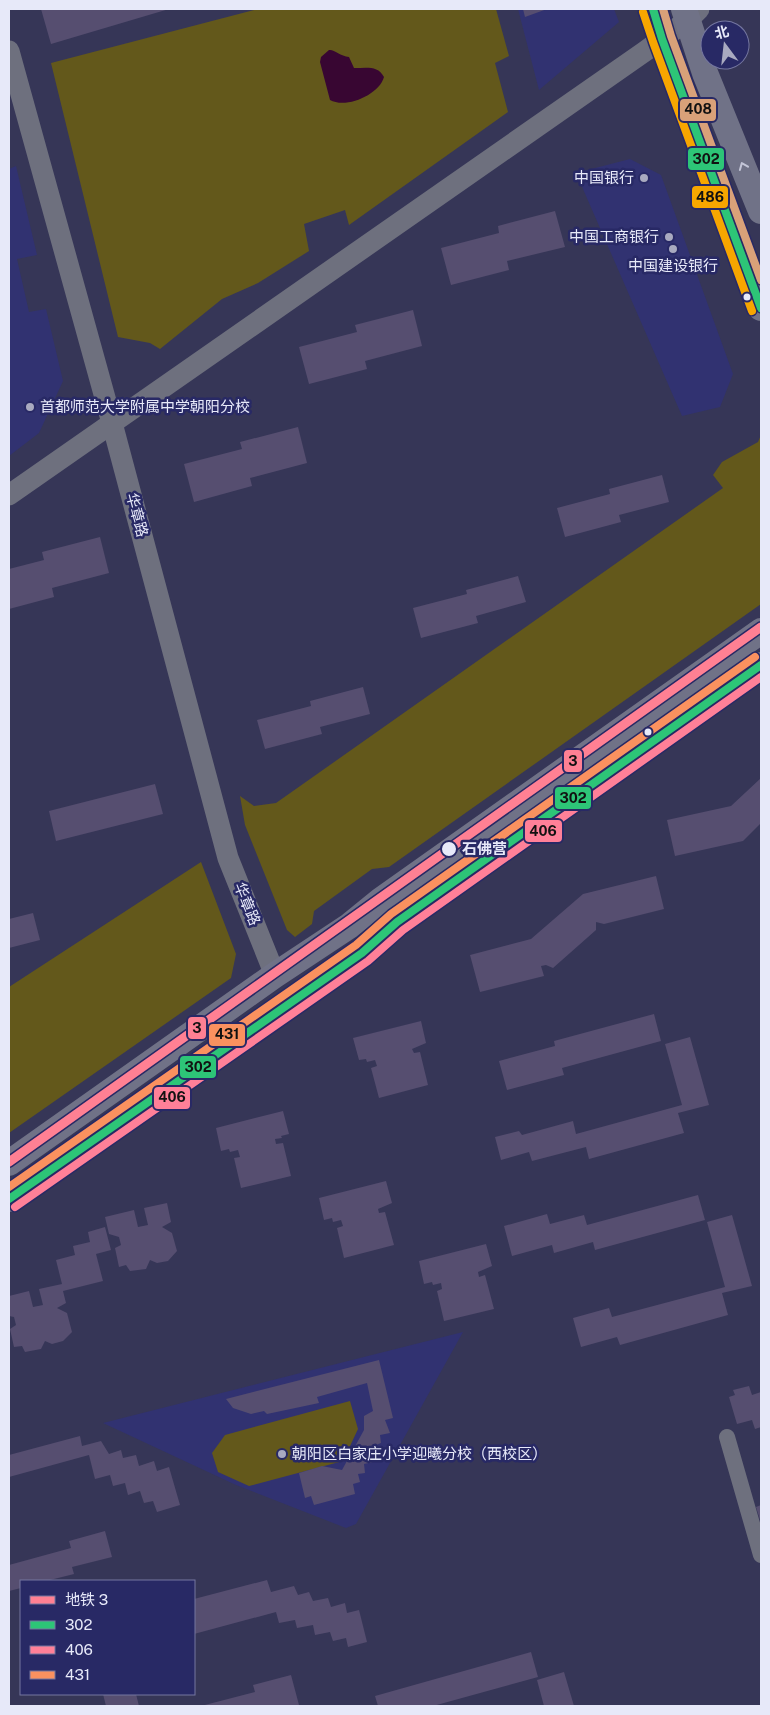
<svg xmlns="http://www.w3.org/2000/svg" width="770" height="1715" font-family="'Public Sans','Noto Sans SC',sans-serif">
<rect width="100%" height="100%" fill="#363657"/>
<path fill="#313271" d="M518,9H614L619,22L539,90Z
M630,159L661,175L733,374L720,407L682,416L576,173Z
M16,166L37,255L17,259L29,312L46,309L63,381L39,433L9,456V169Z
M463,1332L356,1524L346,1528L236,1485L103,1423Z"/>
<path fill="#63581b" d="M258,9H496L509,56L495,63L508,112L349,225L345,210L304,224L309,251L258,283L222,299L160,349L150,343L118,337L51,63Z
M761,435V604L389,867L372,869L314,911L312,924L295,937L287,930L245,825L240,796L254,806L276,803L723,488L713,475L722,462L758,442Z
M201,862L236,954L231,978L9,1133V987Z
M350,1401L358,1429L343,1461L249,1486L218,1472L212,1453L225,1435Z"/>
<path fill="#380632" d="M329,50C334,49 340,56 349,57L354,68C366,68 378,65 384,77C379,95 346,109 330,100L320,62L321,57Z"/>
<path fill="#564e70" d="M41,9H169L51,44Z
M523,9H547L525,17Z
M555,211L565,247L507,261L509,270L451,285L441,248L499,233L498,226Z
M413,310L422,346L365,361L367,369L309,384L299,347L357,332L355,325Z
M298,427L307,463L250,478L252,486L194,502L184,464L242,449L240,442Z
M662,475L669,502L619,515L621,522L565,537L557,508L610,494L609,489Z
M100,537L109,573L52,588L54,597L9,609V569L44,560L42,552Z
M518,576L526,602L476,616L478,623L421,638L413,608L467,594L466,590Z
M363,687L370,714L320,727L322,734L265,749L257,720L311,706L310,701Z
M761,778V823L743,841L675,856L667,820L731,806Z
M155,784L163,814L56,841L49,811Z
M656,876L664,909L604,924L596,922V930L553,968L546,965L541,966L544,976L480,992L470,955L531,939L583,894Z
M33,913L40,940L9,948V919Z
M654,1014L661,1041L562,1068L564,1075L507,1090L499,1061L555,1046L554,1041Z
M421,1021L426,1043L412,1049L414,1053L420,1052L428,1085L379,1098L371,1068L377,1066L375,1060L367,1062L366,1059L359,1060L353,1038Z
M690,1037L709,1105L678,1113L684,1133L589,1159L586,1147L532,1161L529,1152L501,1160L495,1137L519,1131L522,1135L573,1121L576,1134L682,1105L665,1044Z
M283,1111L289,1134L281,1136L282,1138L275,1139L276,1144L283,1143L291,1176L241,1188L234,1158L240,1157L238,1150L230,1152L229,1149L221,1151L216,1128Z
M386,1181L392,1203L378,1209L379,1213L385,1212L394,1245L344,1258L337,1228L343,1226L341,1220L333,1222L332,1218L324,1220L319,1198Z
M698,1195L705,1220L595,1250L593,1242L554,1253L552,1245L512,1256L504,1226L547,1214L550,1224L584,1215L587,1225Z
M167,1203L171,1222L162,1227L172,1233L177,1251L168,1261L157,1263L150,1260L146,1269L130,1271L126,1265L119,1267L115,1248L121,1245L119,1237L109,1234L105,1217L134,1210L138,1227L148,1225L144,1208Z
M732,1215L752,1286L722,1293L728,1315L620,1345L617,1337L581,1347L573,1318L609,1308L612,1317L725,1287L707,1222Z
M105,1227L111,1250L96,1254L103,1281L63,1291L66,1303L57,1308L67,1313L72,1332L63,1341L52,1344L45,1341L41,1349L25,1352L22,1346L14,1347L10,1329L16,1325L14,1317L9,1316V1296L29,1291L33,1307L43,1305L39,1289L62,1284L56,1260L75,1255L73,1246L90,1242L88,1232Z
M486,1244L492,1266L478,1272L479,1277L485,1275L494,1309L444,1321L437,1291L442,1289L441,1283L433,1285L432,1282L424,1284L419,1261Z
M379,1360L393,1418L385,1420L390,1433L380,1435L381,1443L376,1445L378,1452L370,1455L373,1462L364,1464L365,1473L358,1474L360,1482L353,1484L355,1494L314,1505L311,1496L305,1498L299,1473L322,1466L342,1470L364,1430V1416L373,1411L367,1383L317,1397L319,1403L267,1414L264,1411L251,1414L233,1408L226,1399Z
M749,1386L752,1395L761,1392V1427L755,1429L752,1420L737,1424L729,1397L735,1395L733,1390Z
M80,1436L82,1446L101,1441L109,1454L121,1450L123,1458L136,1455L139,1466L154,1461L157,1471L169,1467L180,1505L157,1512L153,1501L144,1503L140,1491L128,1495L125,1483L113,1486L110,1475L95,1479L89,1455L9,1477V1455Z
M761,1505V1523L756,1507Z
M105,1531L112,1557L72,1567L74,1574L46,1581H21V1588L9,1591V1565L71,1548L69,1541Z
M267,1580L271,1592L294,1586L298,1595L309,1592L313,1601L328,1598L331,1607L345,1603L347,1613L359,1610L367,1642L348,1647L346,1638L333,1641L330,1632L315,1635L313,1625L297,1628L295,1620L279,1623L276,1612L194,1634V1599Z
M531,1652L538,1677L433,1706H378L375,1696Z
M564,1672L574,1706H544L537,1680Z
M291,1675L299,1705L201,1706L255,1692L253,1685Z
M103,1694H136L139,1706H106Z"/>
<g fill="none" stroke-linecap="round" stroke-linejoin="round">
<path stroke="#6e707e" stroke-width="16" d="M727,1437L761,1555"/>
<path stroke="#6e707e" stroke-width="21" d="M9,51L112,423L228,858L275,975
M9,495L644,52L688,20L699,9"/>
<path stroke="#707287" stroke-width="26" d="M653,9L662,39L761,308
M684,9L705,73L761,211
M9,1163L275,975L349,926L381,900L761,631
M9,1199L362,953L397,922L761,665"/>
<g stroke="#282965" stroke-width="11">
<path id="bus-1" d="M653,9L662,39L761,308
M9,1199L362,953L397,922L761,665"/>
</g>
<g stroke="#282965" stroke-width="11">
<path id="bus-2" d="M15,1207L368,961L403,930L761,677"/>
</g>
<g stroke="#282965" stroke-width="11">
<path id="bus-3" d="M9,1187L356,945L391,914L755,657"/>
</g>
<g stroke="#282965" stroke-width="11">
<path id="bus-4" d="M643,12L653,42L752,311"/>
</g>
<g stroke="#282965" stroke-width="11">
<path id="bus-5" d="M663,9L671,36L761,280"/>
</g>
<use href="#bus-1" stroke="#2dc577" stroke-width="8"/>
<use href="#bus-2" stroke="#ff8098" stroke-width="8"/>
<use href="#bus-3" stroke="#fa915f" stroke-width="8"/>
<use href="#bus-4" stroke="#f7a600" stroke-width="8"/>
<use href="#bus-5" stroke="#d9a179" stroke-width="8"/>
<g stroke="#282965" stroke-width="12">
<path id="metro-1" d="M9,1162L761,627"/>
</g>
<use href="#metro-1" stroke="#ff8093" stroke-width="9"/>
</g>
<defs><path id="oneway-chevron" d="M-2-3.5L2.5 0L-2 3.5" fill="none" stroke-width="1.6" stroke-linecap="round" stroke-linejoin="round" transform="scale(1.25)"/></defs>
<use stroke="#c3c5d7" href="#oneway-chevron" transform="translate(743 166) rotate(-112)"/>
<g fill="#a9aac0" stroke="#282965" stroke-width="2">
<circle cx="644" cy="178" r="5"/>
<circle cx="669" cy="237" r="5"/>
<circle cx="673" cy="249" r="5"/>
<circle cx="30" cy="407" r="5"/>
<circle cx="282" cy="1454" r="5"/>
</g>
<g fill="#e7e9f9" stroke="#282965" stroke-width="2">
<circle cx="747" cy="297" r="4.5"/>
<circle cx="648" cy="732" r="4.5"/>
<circle cx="449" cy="849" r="8"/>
</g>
<g text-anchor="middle" stroke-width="5" stroke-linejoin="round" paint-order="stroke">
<g font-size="15" fill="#e7e9f9" stroke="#282965" text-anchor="end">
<text x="634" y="183">中国银行</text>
<text x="659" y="242">中国工商银行</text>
<text x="673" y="271" text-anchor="middle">中国建设银行</text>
<text x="40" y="412" text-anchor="start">首都师范大学附属中学朝阳分校</text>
<text x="292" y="1459" text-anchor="start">朝阳区白家庄小学迎曦分校（西校区）</text>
</g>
<g font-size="15" fill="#e7e9f9" stroke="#282965">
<text transform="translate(137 515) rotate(75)" y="5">华章路</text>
<text transform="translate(247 904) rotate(68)" y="5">华章路</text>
</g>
<g font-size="15" font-weight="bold" fill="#e7e9f9" stroke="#282965" text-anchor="start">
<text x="462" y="854">石佛营</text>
</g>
</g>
<g stroke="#282965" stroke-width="2">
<rect x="679" y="98" width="38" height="24" rx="5" fill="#d9a179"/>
<rect x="687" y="147" width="38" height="24" rx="5" fill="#2dc577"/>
<rect x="691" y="185" width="38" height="24" rx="5" fill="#f7a600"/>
<rect x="563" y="749" width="20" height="24" rx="5" fill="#ff8093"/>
<rect x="554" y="786" width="38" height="24" rx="5" fill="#2dc577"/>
<rect x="524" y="819" width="39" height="24" rx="5" fill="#ff8098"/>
<rect x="187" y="1016" width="20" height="24" rx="5" fill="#ff8093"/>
<rect x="208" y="1023" width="38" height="24" rx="5" fill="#fa915f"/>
<rect x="179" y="1055" width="38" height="24" rx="5" fill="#2dc577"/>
<rect x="153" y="1086" width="38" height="24" rx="5" fill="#ff8098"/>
</g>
<g font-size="14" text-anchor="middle" font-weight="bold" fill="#111">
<text x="698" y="114">408</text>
<text x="706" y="164">302</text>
<text x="710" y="202">486</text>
<text x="573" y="766">3</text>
<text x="573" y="803">302</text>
<text x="543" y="836">406</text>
<text x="197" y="1033">3</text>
<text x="227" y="1039">431</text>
<text x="198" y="1072">302</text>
<text x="172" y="1102">406</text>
</g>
<rect width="770" height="1715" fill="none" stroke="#e7e9f9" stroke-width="20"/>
<rect x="20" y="1580" width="175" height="115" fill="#282965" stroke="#7476a0"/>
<rect x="30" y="1596" width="25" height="8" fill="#ff8093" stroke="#7476a0"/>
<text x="65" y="1605" font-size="15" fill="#e7e9f9">地铁 3</text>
<rect x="30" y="1621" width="25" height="8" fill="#2dc577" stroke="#7476a0"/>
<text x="65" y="1630" font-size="15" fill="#e7e9f9">302</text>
<rect x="30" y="1646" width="25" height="8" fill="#ff8098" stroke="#7476a0"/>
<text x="65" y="1655" font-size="15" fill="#e7e9f9">406</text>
<rect x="30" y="1671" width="25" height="8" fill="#fa915f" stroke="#7476a0"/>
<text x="65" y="1680" font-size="15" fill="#e7e9f9">431</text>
<g transform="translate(725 45) rotate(345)"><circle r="24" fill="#282965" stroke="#7476a0"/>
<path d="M0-4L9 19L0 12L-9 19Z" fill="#a9aac0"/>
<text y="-8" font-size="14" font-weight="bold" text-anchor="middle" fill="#e7e9f9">北</text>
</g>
</svg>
